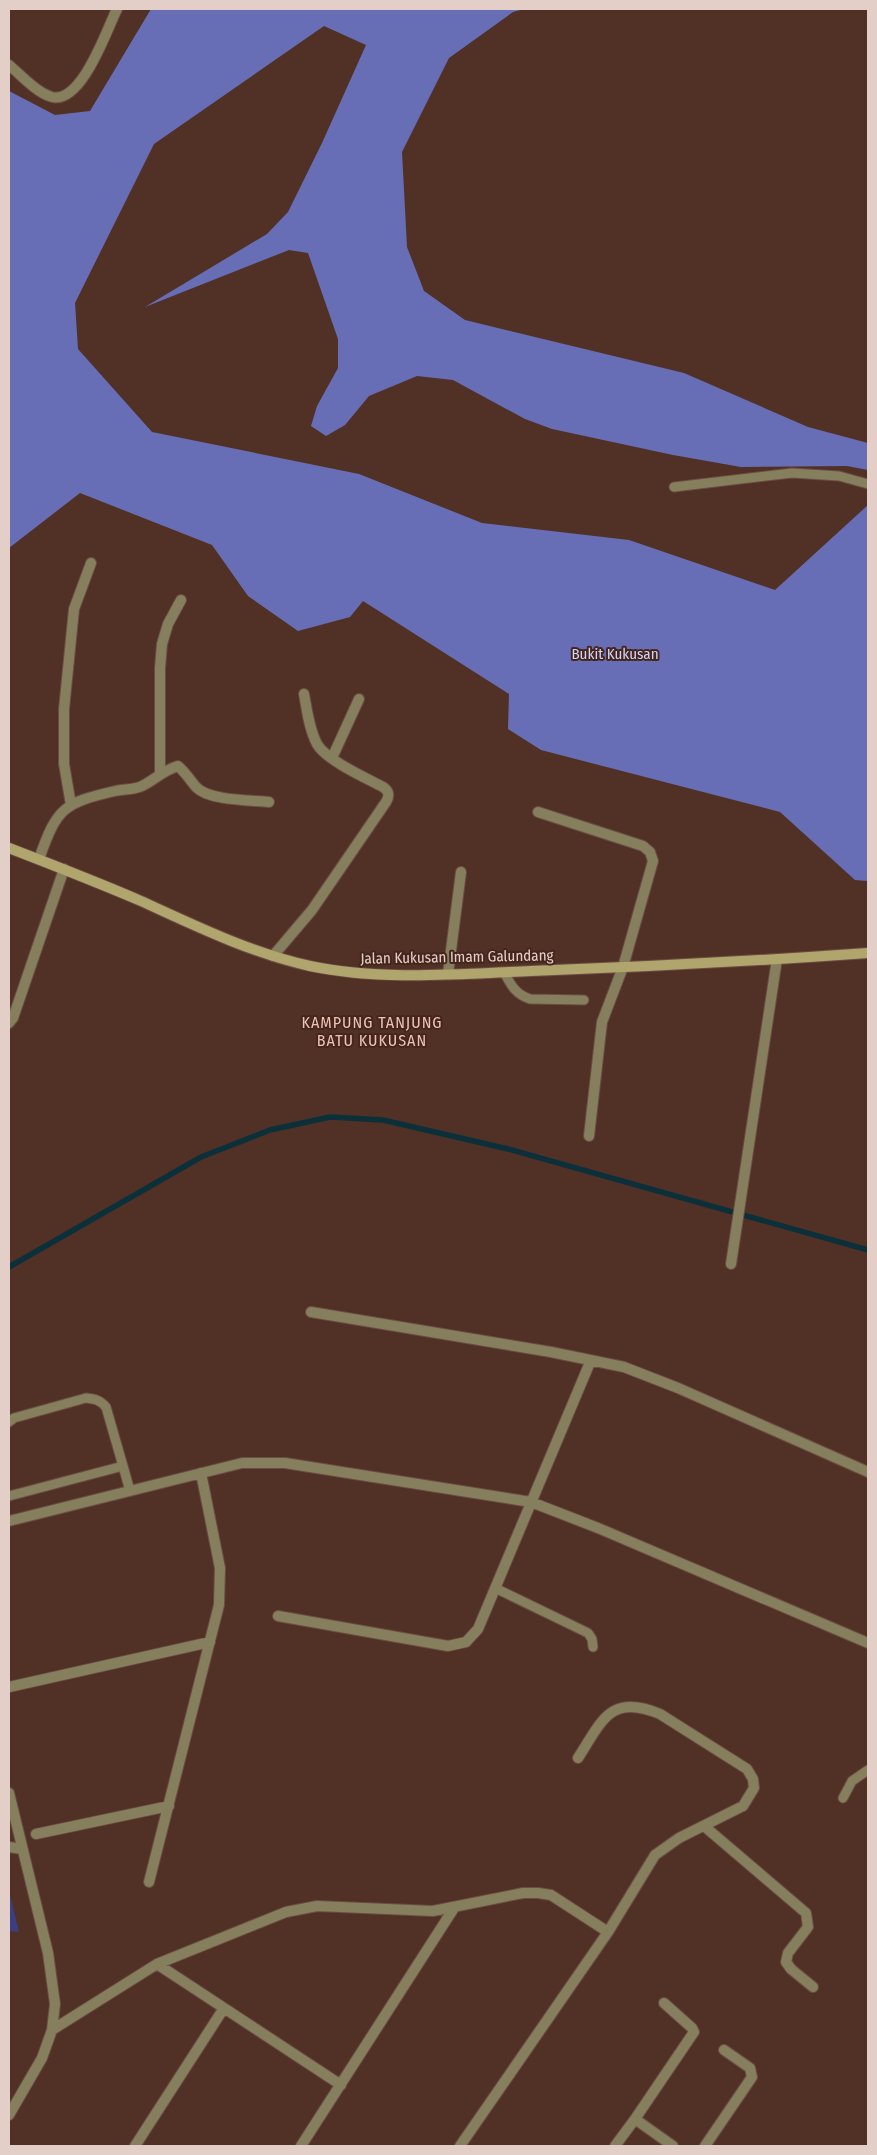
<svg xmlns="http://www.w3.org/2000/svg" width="877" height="2155" font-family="'Fira Sans Condensed',sans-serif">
<rect width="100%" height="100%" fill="#513126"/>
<path fill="#3b3e80" d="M9,1891L19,1932L9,1931Z"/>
<path fill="#686eb6" d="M151,9H524L513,12L449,58L402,152L407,247L424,291L465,320L684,373L808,427L868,443V470L847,466L741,467L673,455L552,429L525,419L453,380L417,376L369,396L345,425L326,436L311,426L317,406L338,368V339L308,253L289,250L145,307L267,234L288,212L322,143L366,45L324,26L154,144L75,303L78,349L152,432L359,474L482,523L629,540L775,590L868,505V881L855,880L780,812L541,750L508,729L509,694L363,601L350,617L298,631L248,596L212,545L80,493L9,548V91L55,115L90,111Z"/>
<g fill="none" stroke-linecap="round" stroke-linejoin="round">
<path stroke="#0b303a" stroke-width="5.5" d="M9,1267L201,1157L270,1130L330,1117L383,1120L508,1149L868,1250"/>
<g stroke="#6b4d43" stroke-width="11">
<path id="lane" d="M674,487L792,473L839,476L868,484
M504,972C511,985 515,994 530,999L584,1000
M9,1422L14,1418L86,1398C95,1399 100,1400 106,1407L123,1466
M9,1496L123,1466L130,1491
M495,1588L588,1633L592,1639L593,1647
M843,1798L852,1781L868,1770"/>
</g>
<g stroke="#6b4d43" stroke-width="12">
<path id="street" d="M9,65C21,75 37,93 52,97C82,104 107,29 117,9
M332,758L359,699
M160,773V668L162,644L168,624L181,600
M71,805L64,764V709L74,609L91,563
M538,812L643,846L650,852L653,861L623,967L602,1022L589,1136
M39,859C57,808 63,803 115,791C124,789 134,790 142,786C156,779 162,771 178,766C186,773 190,780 196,787C209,801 251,800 269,802
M273,956L312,910L386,802C390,795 389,791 383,787C366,778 326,760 317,744C309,729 307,710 304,694
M448,974L461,872
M9,1023L13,1018L64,869
M731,1264L777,959
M311,1312L551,1352L624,1367L678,1388L868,1472
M9,1521L242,1463H285L531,1502L598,1528L868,1643
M278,1616L448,1646L466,1642L478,1629L591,1360
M9,1687L210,1642
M9,1793L48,1953L55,2004L52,2030L42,2058L9,2115
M704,1826L806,1913L808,1927L788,1953L786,1962L791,1969L813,1987
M36,1834L169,1806
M9,1847L22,1849
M149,1882L219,1605L220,1568L201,1473
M157,1964L341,2085
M52,2030L157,1964L286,1912L317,1906L433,1911L523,1893H538L551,1895L608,1932
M635,2119L694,2032L692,2028L664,2003
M135,2146L224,2008
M301,2146L454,1908
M460,2146L608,1932L655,1855L679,1838L743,1806L754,1788L753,1779L747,1769L660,1714C610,1693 602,1721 578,1758
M615,2146L635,2119L673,2146
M705,2146L752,2077L750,2068L724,2050"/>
</g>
<g stroke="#6b4d43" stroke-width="12">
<path id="secondary" d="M9,848C53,865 97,882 141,901C196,926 251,953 310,966C382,981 458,974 531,971C644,967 756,961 868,953"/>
</g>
<use href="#lane" stroke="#867f5d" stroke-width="9"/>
<use href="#street" stroke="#867f5d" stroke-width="10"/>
<use href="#secondary" stroke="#b0a56d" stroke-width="10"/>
</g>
<g text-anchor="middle" stroke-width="4" stroke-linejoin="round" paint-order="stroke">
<g font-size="15" fill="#ced4fd" stroke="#46261c">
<text x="615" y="659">Bukit Kukusan</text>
</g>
<g font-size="15" fill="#e4cfc8" stroke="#46261c">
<text transform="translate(457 957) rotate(-1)" y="5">Jalan Kukusan Imam Galundang</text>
</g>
<g font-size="16" letter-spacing="1" fill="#ecc2b4" stroke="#46261c">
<text x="372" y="1028">KAMPUNG TANJUNG<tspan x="372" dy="18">BATU KUKUSAN</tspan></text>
</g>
</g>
<rect width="877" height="2155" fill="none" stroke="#e4cfc8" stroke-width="20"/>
</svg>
